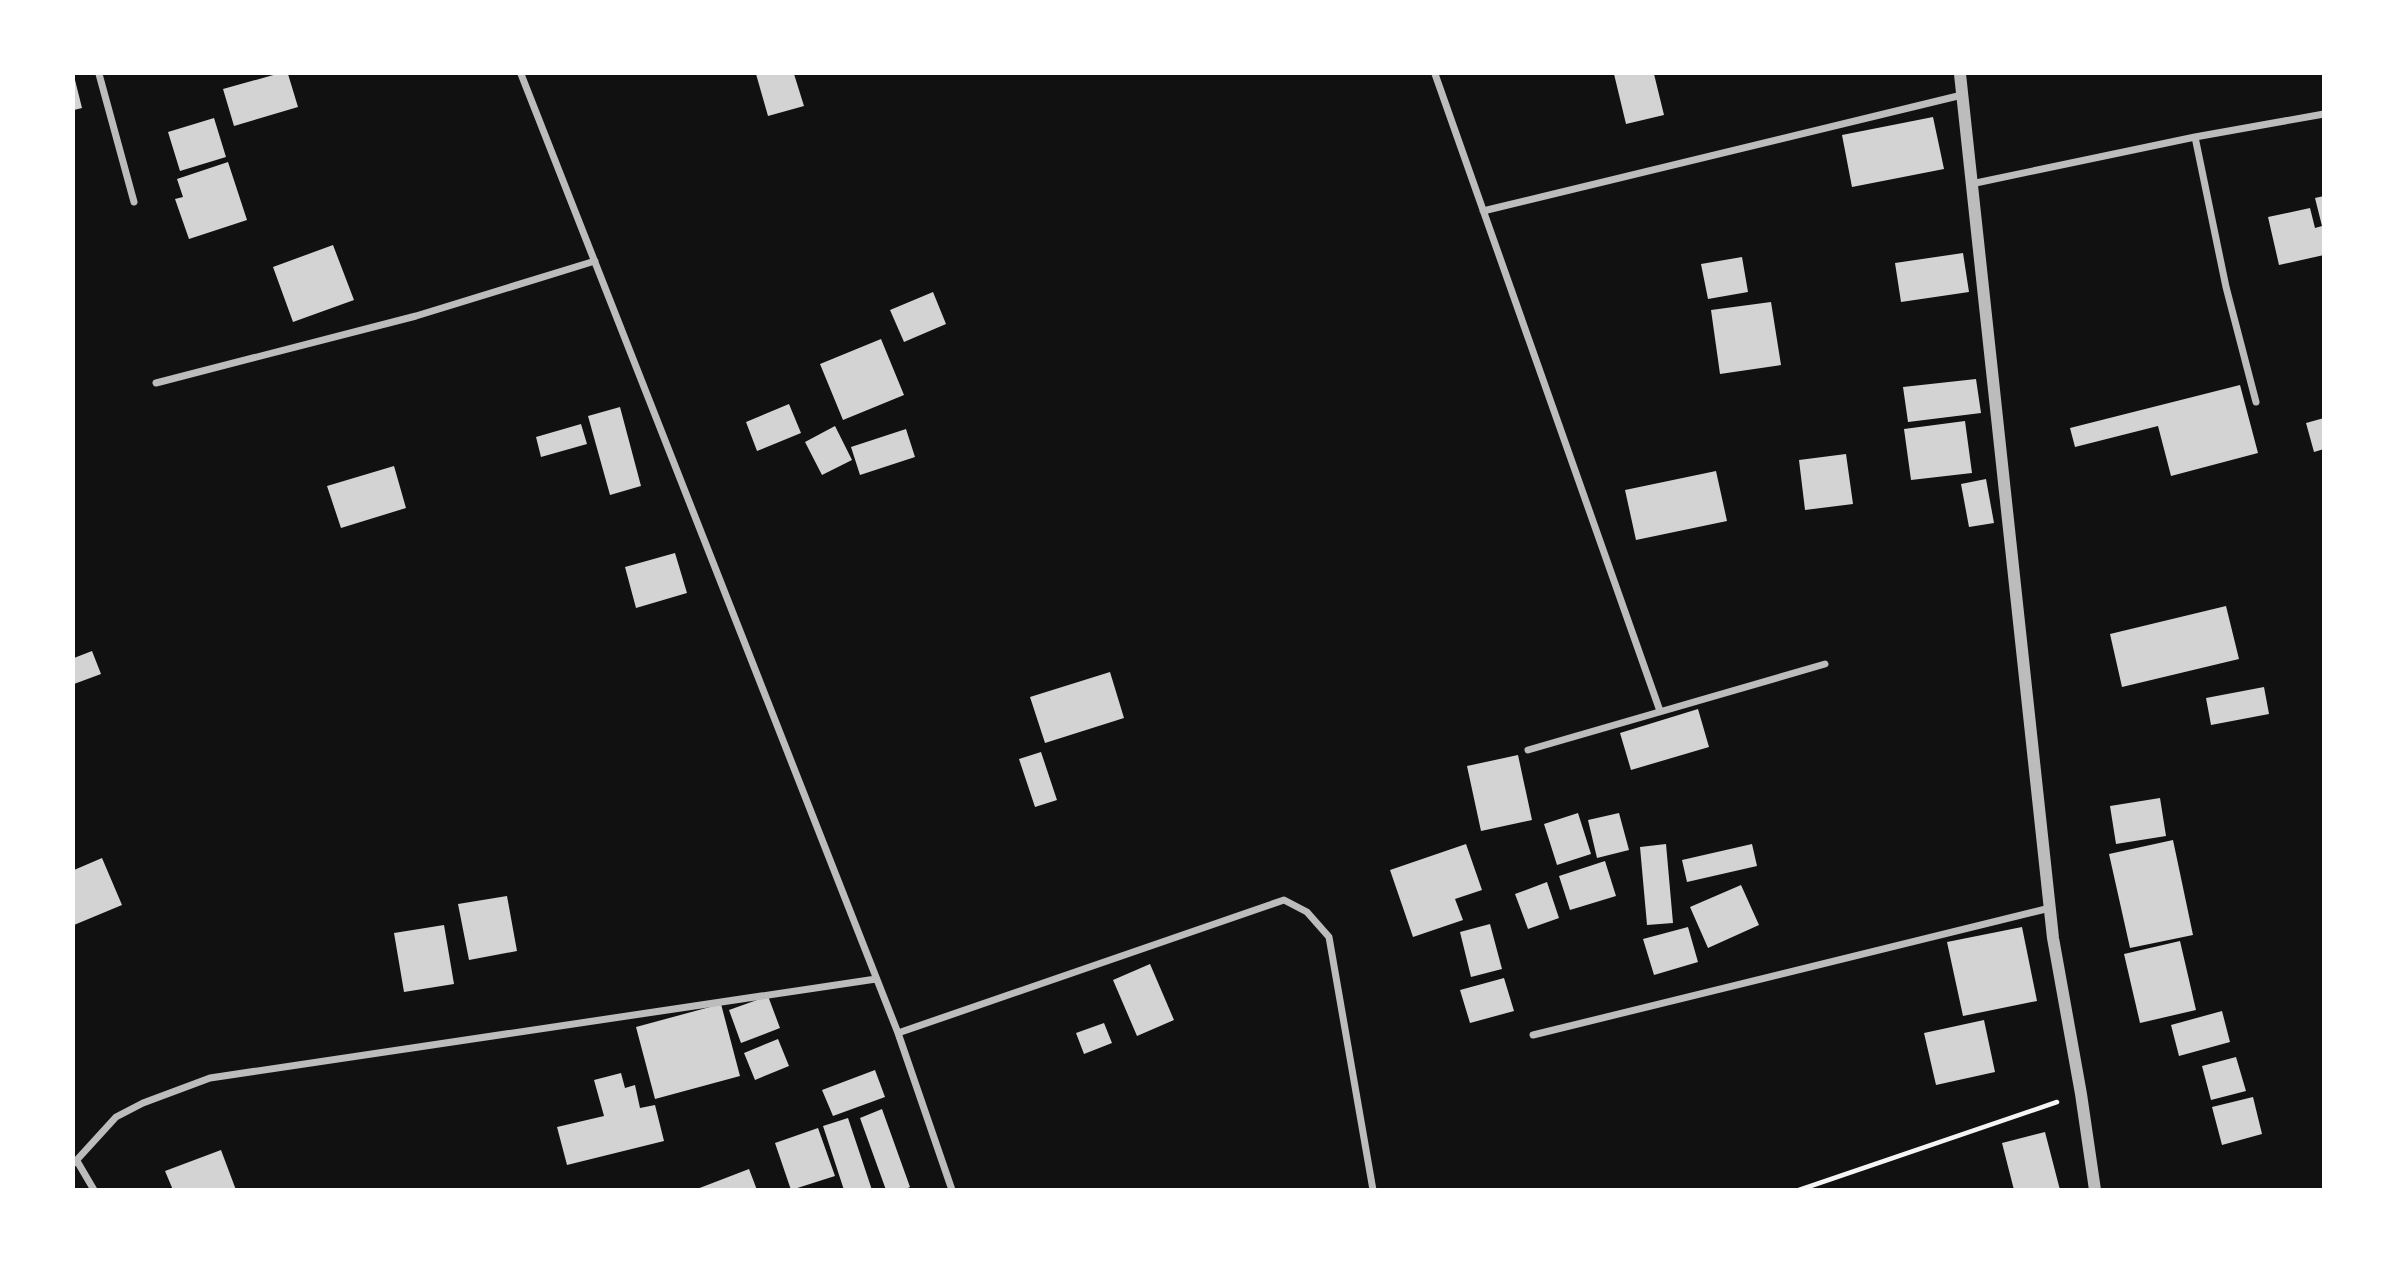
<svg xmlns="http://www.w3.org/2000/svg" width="2397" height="1263" font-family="'Golos Text',sans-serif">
<rect width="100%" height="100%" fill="#111"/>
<path fill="#d3d3d3" d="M277,74H288L298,107L234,126L223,89Z
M756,74H794L804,106L768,116Z
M1614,74H1654L1664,115L1626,124Z
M74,76L82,108L74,110Z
M1933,117L1944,169L1852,187L1842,135Z
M214,118L226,157L180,171L168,132Z
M228,162L247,220L189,239L175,199L183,197L177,179Z
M2324,196V255L2279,265L2268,217L2310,208L2315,228L2322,226L2315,198Z
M333,245L354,300L293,322L273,267Z
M1963,253L1969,292L1901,302L1895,263Z
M1742,257L1748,292L1708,299L1701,264Z
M933,292L946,324L904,342L890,310Z
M1771,302L1781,365L1720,374L1711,310Z
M881,339L904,395L843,420L820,364Z
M1976,379L1981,413L1908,422L1903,387Z
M2240,385L2258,453L2171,476L2158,426L2075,447L2070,428Z
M789,404L801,433L757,451L746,422Z
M620,407L641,486L610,495L588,416Z
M2324,418V449L2314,452L2306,423Z
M1965,421L1972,473L1911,480L1904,429Z
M581,424L587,444L541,457L536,437Z
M835,426L852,460L822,475L805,442Z
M906,429L915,457L860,475L851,447Z
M1846,454L1853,504L1805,510L1799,460Z
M394,466L406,508L341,528L327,486Z
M1716,471L1727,521L1636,540L1625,490Z
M1986,479L1994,523L1969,527L1961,484Z
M675,553L687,593L636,608L625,567Z
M2226,606L2239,659L2122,687L2110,634Z
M92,651L101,674L74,684V658Z
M1110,672L1124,718L1045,743L1030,697Z
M2264,687L2269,714L2211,725L2206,698Z
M1698,709L1709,747L1631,770L1620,733Z
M1041,752L1057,800L1035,807L1019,759Z
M1518,755L1532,820L1481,831L1467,766Z
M2160,798L2166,836L2116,844L2110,806Z
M1578,813L1591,854L1557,865L1544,824Z
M1619,813L1629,850L1597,858L1588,820Z
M2173,840L2193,935L2130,948L2109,854Z
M1466,844L1482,890L1455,899L1463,920L1413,937L1390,870Z
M1666,844L1673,923L1647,925L1640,847Z
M1752,844L1757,866L1687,882L1682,860Z
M102,858L122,905L74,925V870Z
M1605,861L1616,896L1570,910L1559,876Z
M1547,882L1559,918L1528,929L1515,894Z
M1741,885L1759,925L1708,948L1690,907Z
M507,896L517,951L469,960L458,904Z
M1490,924L1502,969L1471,977L1460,932Z
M444,925L454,984L404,992L394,933Z
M1688,927L1698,962L1654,975L1643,939Z
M2022,927L2037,1001L1963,1016L1947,942Z
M2180,941L2196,1010L2140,1023L2124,954Z
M1150,964L1174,1020L1137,1036L1113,980Z
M1504,978L1514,1011L1470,1023L1460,990Z
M768,996L780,1028L741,1043L729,1010Z
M721,1004L740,1076L655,1099L636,1027Z
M2222,1011L2230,1042L2179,1056L2171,1025Z
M1984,1020L1995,1072L1936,1085L1924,1033Z
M1104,1023L1112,1043L1084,1054L1076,1033Z
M778,1039L789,1066L755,1080L744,1053Z
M2236,1057L2246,1091L2211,1100L2202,1066Z
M875,1070L885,1097L833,1116L822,1090Z
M621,1073L625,1088L635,1085L640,1108L655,1105L664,1141L567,1165L557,1127L604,1116L594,1080Z
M2253,1097L2262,1134L2222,1145L2212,1107Z
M882,1109L910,1187L904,1190H886L860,1118Z
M848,1118L872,1190H844L823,1126Z
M818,1128L835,1176L791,1190L775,1143Z
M2045,1132L2060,1190H2014L2002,1143Z
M221,1150L236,1190H173L165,1171Z
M749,1169L757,1190H697V1189Z"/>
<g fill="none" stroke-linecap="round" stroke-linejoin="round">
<path stroke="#f5f5f5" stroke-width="4.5" d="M1799,1190L2057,1102"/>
<path stroke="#bcbcbc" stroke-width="7" d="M99,74L134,202
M521,74L898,1033L952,1190
M1435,74L1660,711
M2195,137L2226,287L2256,402
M1971,184L2195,137L2324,114
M1483,211L1962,95
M156,383L416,316L595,261
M1528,750L1825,664
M898,1033L1284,900L1307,912L1329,937L1373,1190
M1533,1035L2050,908
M77,1161L94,1190
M74,1163L116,1117L143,1103L210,1078L876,979"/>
<path stroke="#bcbcbc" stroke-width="12" d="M1960,74L2053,938L2081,1094L2095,1190"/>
</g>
<rect width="2397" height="1263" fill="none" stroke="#ffffff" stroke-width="150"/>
</svg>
